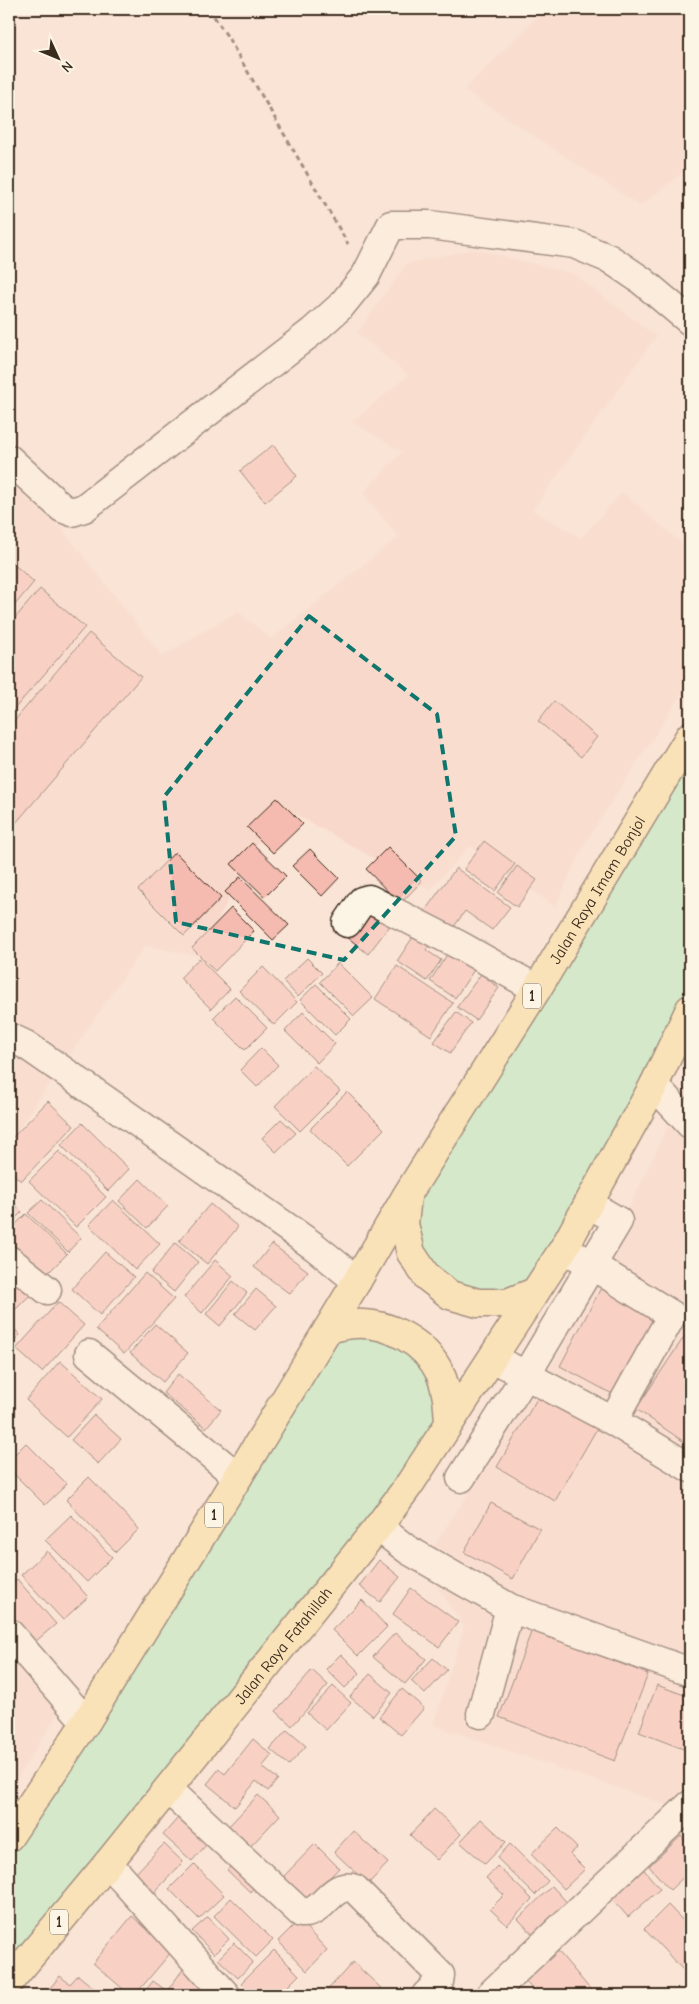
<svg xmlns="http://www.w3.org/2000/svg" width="699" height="2004" font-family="'Comic Neue',sans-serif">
<rect width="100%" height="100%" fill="#fae4d5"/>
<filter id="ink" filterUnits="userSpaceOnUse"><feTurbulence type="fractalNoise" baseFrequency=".02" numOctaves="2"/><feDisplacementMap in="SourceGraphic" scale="10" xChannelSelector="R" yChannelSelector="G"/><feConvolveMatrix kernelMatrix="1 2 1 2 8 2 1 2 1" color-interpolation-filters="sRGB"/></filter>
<g filter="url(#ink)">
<path fill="#f8d8ca" d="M545,9H690V167L640,206L464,90Z
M474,249L574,274L656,336L533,510L581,538L622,492L690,550V681L585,843L555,907L470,846L430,890L278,804L199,956L145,946L9,1143V461L162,656L238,611L271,639L398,537L363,493L402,452L352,422L408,375L357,333L407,263Z
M690,1079V1813L433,1725L464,1627L422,1564L562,1349Z
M9,1632L68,1698L9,1791Z"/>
<path fill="#a8f0bc" stroke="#728d6d" d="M690,736V1009L564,1248L507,1303L427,1277L407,1195Z
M354,1324L424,1351L449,1422L9,1982V1837L328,1329Z"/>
<path fill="#f5bbb0" stroke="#3b2a1e" d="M273,445L297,476L265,502L240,471Z
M9,560L34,582L9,612Z
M40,589L85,627L9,715V625Z
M89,633L141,677L9,831V727Z
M554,701L597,737L581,757L538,721Z
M277,798L303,824L273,853L247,827Z
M484,841L515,864L495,891L464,869Z
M252,843L286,876L265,897L231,864Z
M388,847L422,881L400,904L366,869Z
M310,849L339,878L322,896L292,866Z
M175,852L221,898L184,936L138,890Z
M517,866L537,880L517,907L498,893Z
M456,868L510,907L492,930L465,911L451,931L424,912Z
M240,877L289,925L273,940L225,892Z
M369,906L392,923L368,954L346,936Z
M231,908L254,931L215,971L192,948Z
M417,931L432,941L426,950L441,960L427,981L397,961Z
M450,950L476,967L455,998L430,981Z
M199,958L230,989L211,1009L180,978Z
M307,958L322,973L298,997L283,981Z
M338,963L373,998L354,1016L320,982Z
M397,966L453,1003L431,1036L375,999Z
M263,967L297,1002L274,1025L239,991Z
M481,974L499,988L476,1020L457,1007Z
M316,984L351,1019L335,1035L300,1000Z
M235,996L267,1028L245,1050L213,1018Z
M303,1012L335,1044L317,1063L285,1031Z
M456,1012L471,1023L450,1053L434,1042Z
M261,1048L278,1065L257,1087L240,1070Z
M314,1066L340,1091L300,1131L275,1106Z
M347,1092L384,1129L347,1166L310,1129Z
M48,1101L74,1126L21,1181L9,1170V1141Z
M281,1119L296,1133L276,1152L262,1138Z
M82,1123L129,1169L108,1191L61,1145Z
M59,1151L106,1197L76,1227L29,1181Z
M140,1179L168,1206L147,1228L119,1201Z
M9,1198L22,1212L9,1225Z
M42,1200L81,1238L68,1252L28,1213Z
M113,1200L160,1244L135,1270L89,1225Z
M210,1204L238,1227L207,1264L179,1241Z
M26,1214L67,1254L41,1280L9,1249V1231Z
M175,1243L198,1262L174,1292L151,1273Z
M272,1244L308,1271L290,1294L254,1267Z
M105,1252L134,1277L100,1315L72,1289Z
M215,1260L233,1276L202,1313L184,1297Z
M9,1271L32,1293L9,1316Z
M145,1273L174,1299L124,1354L96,1329Z
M233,1281L247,1293L220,1326L206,1314Z
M602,1286L661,1317L618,1397L560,1366Z
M256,1289L276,1306L255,1330L235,1314Z
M58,1302L84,1325L42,1372L16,1349Z
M9,1323L20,1335L9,1346Z
M155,1324L188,1353L163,1382L130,1353Z
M690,1328V1446L636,1409Z
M60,1361L102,1399L67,1437L26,1400Z
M178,1374L221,1410L206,1428L163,1393Z
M541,1392L599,1425L555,1501L497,1467Z
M94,1415L121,1439L98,1464L71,1440Z
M26,1443L67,1484L45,1505L9,1469V1460Z
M89,1477L139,1529L116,1552L66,1500Z
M491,1503L540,1529L513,1579L464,1552Z
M71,1515L112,1557L87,1582L45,1540Z
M47,1551L88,1597L63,1620L21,1575Z
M379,1560L400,1577L380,1602L359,1586Z
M17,1579L56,1624L29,1647L9,1623V1586Z
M411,1588L458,1622L439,1647L393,1614Z
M362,1600L387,1627L358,1656L332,1630Z
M532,1630L648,1674L615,1761L499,1717Z
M395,1633L426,1659L405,1684L373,1657Z
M341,1654L360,1673L345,1688L326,1669Z
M433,1658L447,1670L425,1694L411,1681Z
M312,1670L328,1685L292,1726L276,1711Z
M370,1674L392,1693L373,1716L350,1697Z
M657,1685L690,1697V1738L686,1750L639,1732Z
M333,1686L351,1703L326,1730L307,1713Z
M402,1689L424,1708L401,1735L379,1717Z
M287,1730L306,1746L289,1765L270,1749Z
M253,1739L272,1755L262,1767L278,1779L268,1791L256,1781L235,1807L207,1784L219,1769L225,1774Z
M258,1795L280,1815L249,1848L227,1828Z
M434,1809L461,1834L437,1860L410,1835Z
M184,1811L213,1837L192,1861L163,1835Z
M481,1819L506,1842L485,1864L460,1842Z
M558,1828L577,1848L570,1854L585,1869L564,1889L531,1854Z
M353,1831L388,1863L368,1884L334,1852Z
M681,1836L690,1846V1871L670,1890L649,1866Z
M164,1844L183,1862L148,1899L128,1881Z
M315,1844L339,1868L307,1901L283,1877Z
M510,1844L548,1881L535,1895L497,1858Z
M194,1864L224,1895L199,1919L169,1889Z
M232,1865L261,1880L250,1892L227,1870Z
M640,1865L660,1889L628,1917L607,1893Z
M497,1866L532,1899L507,1925L490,1909L504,1895L486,1878Z
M552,1886L572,1908L539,1941L518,1919Z
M690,1893V1908L683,1900Z
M231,1898L273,1940L256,1957L214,1916Z
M668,1905L690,1928V1967L685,1972L644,1929Z
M132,1916L172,1951L135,1995H130L93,1963Z
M208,1917L229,1939L214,1954L192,1931Z
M299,1920L327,1950L307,1971L278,1941Z
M234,1943L253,1962L238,1978L218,1959Z
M552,1944L595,1995H537L518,1972Z
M274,1950L299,1975L279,1995H253L241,1983Z
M353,1962L382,1989L377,1995H323Z
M184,1968L208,1985L200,1995H142L153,1981L167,1991Z
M78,1975L102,1995H47L45,1994L60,1976L70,1984Z
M512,1984L521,1995H499Z"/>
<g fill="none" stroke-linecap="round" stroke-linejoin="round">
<g stroke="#3b2a1e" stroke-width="31">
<path id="minor" d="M9,459L62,508L72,512L84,508L313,331L341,306L366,275L391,225H430L574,244L610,259L641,280L690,321
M347,923L362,901L369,899L459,945L537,989
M9,1037L26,1045L107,1101L315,1247L357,1281
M654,1085L690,1124
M564,1248L672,1315L613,1421L690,1468
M9,1260L47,1290
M89,1354L238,1477
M493,1358L613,1421
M461,1478L526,1375L618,1221L589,1204
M378,1527L408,1550L510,1608L690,1672
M9,1633L86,1722
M481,1714L510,1608
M168,1789L301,1913C325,1915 330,1880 355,1889L440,1975L439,1982L426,1995
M108,1863L226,1995
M490,1995L690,1805"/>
</g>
<g stroke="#3b2a1e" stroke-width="31">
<g id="highway">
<path d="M407,1196L404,1224L411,1253L427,1277L450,1295L478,1303H507L535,1292"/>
<path d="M328,1329C337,1327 346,1324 355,1324C388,1322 425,1342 440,1373C447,1389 448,1405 449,1422"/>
<path id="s1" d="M9,1837L86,1722L238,1477L357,1281L407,1195L537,989L690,736"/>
<path id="s2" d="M9,1982L108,1863L378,1527L409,1485L564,1248L654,1085L690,1009"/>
</g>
</g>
<path stroke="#3b2a1e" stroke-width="3" stroke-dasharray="5 4" stroke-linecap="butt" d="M209,9L227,36L348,244"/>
<use href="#minor" stroke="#fcf5e5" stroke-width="28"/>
<use href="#highway" stroke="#fbdf96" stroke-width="28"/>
</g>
</g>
<path d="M0 0H699V2004H0ZM309,616L437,714L456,836L344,960L176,922L164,797Z" fill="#fae4d5" fill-opacity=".55" fill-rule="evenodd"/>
<path fill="none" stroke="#0f766e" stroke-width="4" stroke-dasharray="10 6" stroke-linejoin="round" d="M309,616L437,714L456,836L344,960L176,922L164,797Z"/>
<g text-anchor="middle" stroke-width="4" stroke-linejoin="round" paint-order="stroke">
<g fill="#fcf5e5" stroke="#75675a" stroke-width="1">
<rect x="523" y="983.5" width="18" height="25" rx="4"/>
<rect x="205" y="1502.5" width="18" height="25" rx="4"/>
<rect x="50" y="1909.5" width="18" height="25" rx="4"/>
</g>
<g font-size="15" font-weight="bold" fill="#3b2a1e">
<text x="532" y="1001">1</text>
<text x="214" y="1520">1</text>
<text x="59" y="1927">1</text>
</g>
<g font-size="16" fill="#3b2a1e" stroke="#fcf5e5">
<text dy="6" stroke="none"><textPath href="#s1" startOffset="1115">Jalan Raya Imam Bonjol</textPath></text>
<text dy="6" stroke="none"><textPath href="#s2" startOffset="434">Jalan Raya Fatahillah</textPath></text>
</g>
</g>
<rect width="699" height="2004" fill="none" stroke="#fcf5e5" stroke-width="30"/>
<rect x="15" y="15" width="669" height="1974" fill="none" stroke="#3b2a1e" stroke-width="2" filter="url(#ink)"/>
<g transform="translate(58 58) rotate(134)" stroke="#fcf5e5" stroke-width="4" paint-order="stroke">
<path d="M0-4L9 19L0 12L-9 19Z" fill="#3b2a1e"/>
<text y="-8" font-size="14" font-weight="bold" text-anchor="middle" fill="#3b2a1e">N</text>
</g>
</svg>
